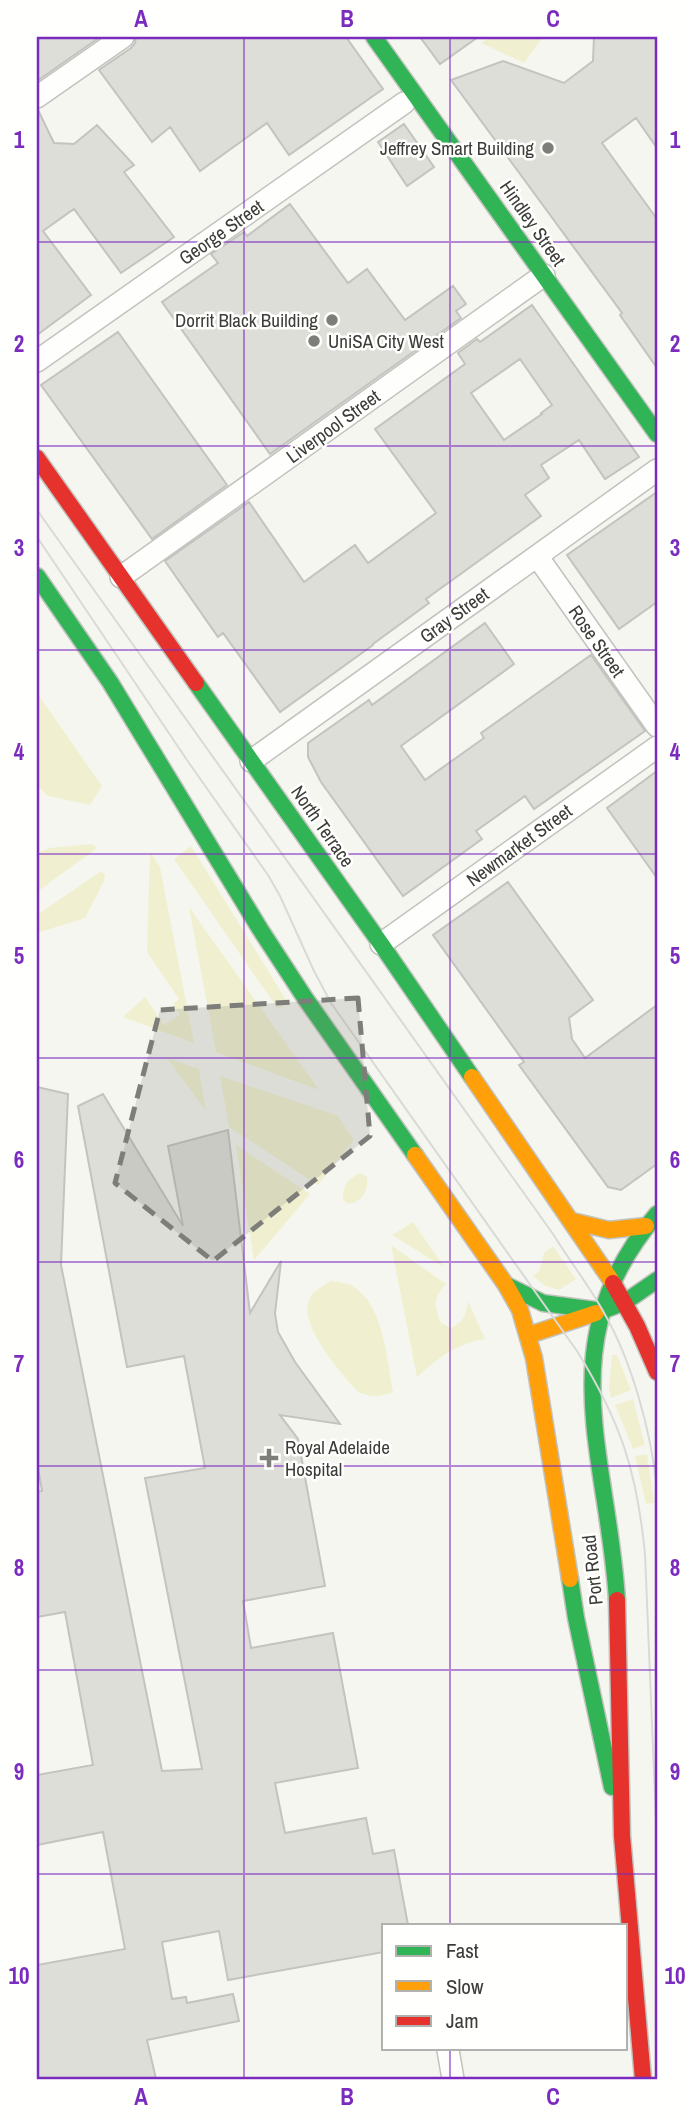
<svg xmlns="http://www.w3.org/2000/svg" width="694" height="2116" font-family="'Archivo Narrow',sans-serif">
<rect width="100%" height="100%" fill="#f6f6f0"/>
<path fill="#f0f0d0" d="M490,37H543L524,63L481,43Z
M37,693L102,786L90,805L48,796L37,785Z
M92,844L97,848L37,892V853L49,848Z
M191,846L288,1003L278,1009L174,859Z
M150,852L160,867L194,1043L123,1017L145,997L164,1025L180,1015L173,1004L179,999L147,952Z
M101,871L105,875L104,881L85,918L37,933V915Z
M189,907L319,1090L216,1052Z
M167,1058L199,1069L206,1111Z
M220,1076L338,1116L354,1140L318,1185L229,1127Z
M236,1145L310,1194L254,1260Z
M360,1173L367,1177C369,1190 362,1203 348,1204L343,1200C342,1186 348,1179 360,1173Z
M413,1222L445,1268L392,1235Z
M391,1245L446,1284C433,1298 434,1305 441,1323L451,1328C464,1322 466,1314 468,1301L485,1339C455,1344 439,1358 417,1377Z
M553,1246L576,1279L559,1290L546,1286L533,1276L539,1271L544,1253Z
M331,1281C340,1282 349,1283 357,1289C384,1309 387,1361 393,1392C379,1397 370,1398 357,1391C341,1373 296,1323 310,1298C314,1290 323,1286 331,1281Z
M612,1355H617L631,1390L611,1398L609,1388Z
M633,1399L645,1445L633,1449L615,1405Z
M647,1454L654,1503L646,1504L635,1456Z"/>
<path fill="#deded9" stroke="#c3c3bf" stroke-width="2" fill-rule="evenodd" d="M37,37H100L37,81Z
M136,37H346L383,89L289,155L267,123L200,171L170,127L152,142L99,70L131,48L135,43Z
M420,37H478L440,64Z
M594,37H657V148L636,118L602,143L657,219V368L620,315L622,313L451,80L503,61L564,83L593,61Z
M37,110H38L54,143L74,144L97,125L134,165L124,172L174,237L121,273L74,209L43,231L91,295L37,335Z
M404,124L434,167L407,186L378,142Z
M290,204L348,283L367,269L405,320L453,286L466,304L456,311L461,318L270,454L162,302L218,263L211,254L244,232L247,236Z
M532,305L639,457L605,479L579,440L541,465L549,478L525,495L541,516L426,599L429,603L373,644V645L280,712L223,633L218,637L165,561L249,502L304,582L355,545L368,563L436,513L375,429L465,364L458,353L477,339L480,342ZM520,359L552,405L541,413L542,414L504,440L471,393Z
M118,332L227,485L152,539L41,385Z
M657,492V602L619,629L567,555Z
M485,623L514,664L401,746L425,780L484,738L481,733L591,655L645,731L534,809L525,796L476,831L482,839L403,896L321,782L308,757V743L369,700L372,705Z
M657,771V878L607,808Z
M508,882L593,1000L569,1018L572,1039L585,1058L657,1005V1164L621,1190L608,1187L519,1065L524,1062L433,935Z
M37,1087L68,1094L61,1265L162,1771L202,1769L145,1478L205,1468L184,1356L127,1367L78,1106L103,1094L183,1226L168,1146L228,1130L250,1313L281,1261L275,1314L278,1332L295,1362L340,1424L280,1415L298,1439L325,1586L243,1601L251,1648L333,1633L358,1768L275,1783L285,1833L366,1818L373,1854L394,1850L408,1925H384V1952L228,1980L219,1931L162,1942L172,1999L186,1997L187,2003L233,1994L239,2021L147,2040L156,2079H37V1965L125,1949L103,1832L37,1845V1775L93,1765L65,1612L37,1617V1492L42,1491L37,1462Z"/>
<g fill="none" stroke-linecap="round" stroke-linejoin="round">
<g stroke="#c2c2be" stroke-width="24">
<path id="street" d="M37,97L123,37
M37,361L404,103
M537,556L657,726
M121,577L544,275
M251,761L657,470
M381,944L657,747
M448,2050L453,2079"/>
</g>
<g stroke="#c2c2be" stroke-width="19">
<path id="fast" d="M374,37L657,434
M37,576L110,682L260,929L305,998L415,1155
M196,683L381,944L472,1077
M506,1285L543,1303L603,1311
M607,1309L625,1302L657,1280
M570,1579L576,1618L612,1787
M617,1600C608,1455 548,1341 657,1214"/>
</g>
<g stroke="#c2c2be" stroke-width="19">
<path id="slow" d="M472,1077L613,1283
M415,1155L506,1285L520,1310L534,1358L570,1579
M572,1221L609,1230L646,1226
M529,1335L596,1313"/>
</g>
<g stroke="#c2c2be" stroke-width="19">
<path id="jam" d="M37,458L196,683
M613,1283L637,1326L657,1372
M617,1600L622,1836L643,2079"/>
</g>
<use href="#street" stroke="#fefefd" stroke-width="21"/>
<use href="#fast" stroke="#30b455" stroke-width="16"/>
<use href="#slow" stroke="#ff9f0a" stroke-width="16"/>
<use href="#jam" stroke="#e5322d" stroke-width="16"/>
<path stroke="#d9d9d7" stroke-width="2" d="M37,510L553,1234C569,1260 588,1284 603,1311C632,1361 651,1431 657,1489
M37,537L189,763L268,875L280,896L314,971L331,1003L577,1351C621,1422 637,1472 645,1554L657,1845"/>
</g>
<path fill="#7d7e79" fill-opacity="0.2" stroke="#7d7e79" stroke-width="5" stroke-dasharray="14 9" stroke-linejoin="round" d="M358,998L370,1136L213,1261L115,1183L160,1010Z"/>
<path fill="none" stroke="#7b2cbf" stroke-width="2" stroke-opacity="0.55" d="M244,37V2079M450,37V1925M37,242H657M37,446H657M37,650H657M37,854H657M37,1058H657M37,1262H657M37,1466H657M37,1670H657M37,1874H657M450,2048V2079"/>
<g fill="#7d7e79" stroke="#fffffe" stroke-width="2.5">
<circle cx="548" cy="148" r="7"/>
<circle cx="332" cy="320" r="7"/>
<circle cx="314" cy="341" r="7"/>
<path d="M265.5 1447.5h7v7h7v7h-7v7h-7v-7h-7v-7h7z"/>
</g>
<g text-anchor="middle" stroke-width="5" stroke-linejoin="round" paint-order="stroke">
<g font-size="19" fill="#3c3d39" stroke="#fffffe" text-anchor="end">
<text x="534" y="155">Jeffrey Smart Building</text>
<text x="318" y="327">Dorrit Black Building</text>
<text x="328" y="348" text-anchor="start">UniSA City West</text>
<text x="285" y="1454" text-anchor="start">Royal Adelaide<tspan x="285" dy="22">Hospital</tspan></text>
</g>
<g font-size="19" fill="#3c3d39" stroke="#fffffe">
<text transform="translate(533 223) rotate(55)" y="7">Hindley Street</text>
<text transform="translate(221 232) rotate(-35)" y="7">George Street</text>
<text transform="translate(333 426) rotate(-36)" y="7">Liverpool Street</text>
<text transform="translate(454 615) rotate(-36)" y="7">Gray Street</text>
<text transform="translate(597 641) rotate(55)" y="7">Rose Street</text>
<text transform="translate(323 826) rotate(55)" y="7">North Terrace</text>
<text transform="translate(519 845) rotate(-36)" y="7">Newmarket Street</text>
<text transform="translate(592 1570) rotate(-96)" y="7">Port Road</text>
</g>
</g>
<rect width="694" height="2116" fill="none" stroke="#fffffe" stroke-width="77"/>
<rect x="382" y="1924" width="245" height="126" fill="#fffffe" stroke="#b1b1af" stroke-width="2"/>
<rect x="396" y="1946" width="35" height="10" fill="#30b455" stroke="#b1b1af" stroke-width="2"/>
<text x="446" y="1958" font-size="21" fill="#3c3d39">Fast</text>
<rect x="396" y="1981" width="35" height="10" fill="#ff9f0a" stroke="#b1b1af" stroke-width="2"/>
<text x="446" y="1994" font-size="21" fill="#3c3d39">Slow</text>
<rect x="396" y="2016" width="35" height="10" fill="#e5322d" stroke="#b1b1af" stroke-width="2"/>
<text x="446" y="2028" font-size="21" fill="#3c3d39">Jam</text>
<rect x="38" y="38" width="618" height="2040" fill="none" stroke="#7b2cbf" stroke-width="2.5"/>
<g font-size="23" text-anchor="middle" font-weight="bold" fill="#7b2cbf">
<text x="141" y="27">A</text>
<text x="347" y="27">B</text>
<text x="553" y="27">C</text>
<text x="19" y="148">1</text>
<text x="675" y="148">1</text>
<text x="19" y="352">2</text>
<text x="675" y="352">2</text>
<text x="19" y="556">3</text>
<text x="675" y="556">3</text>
<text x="19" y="760">4</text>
<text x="675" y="760">4</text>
<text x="19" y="964">5</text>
<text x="675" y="964">5</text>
<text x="19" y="1168">6</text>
<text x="675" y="1168">6</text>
<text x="19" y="1372">7</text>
<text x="675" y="1372">7</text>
<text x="19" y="1576">8</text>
<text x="675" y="1576">8</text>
<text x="19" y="1780">9</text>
<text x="675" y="1780">9</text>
<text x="19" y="1984">10</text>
<text x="675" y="1984">10</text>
<text x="141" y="2105">A</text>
<text x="347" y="2105">B</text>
<text x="553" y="2105">C</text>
</g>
</svg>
